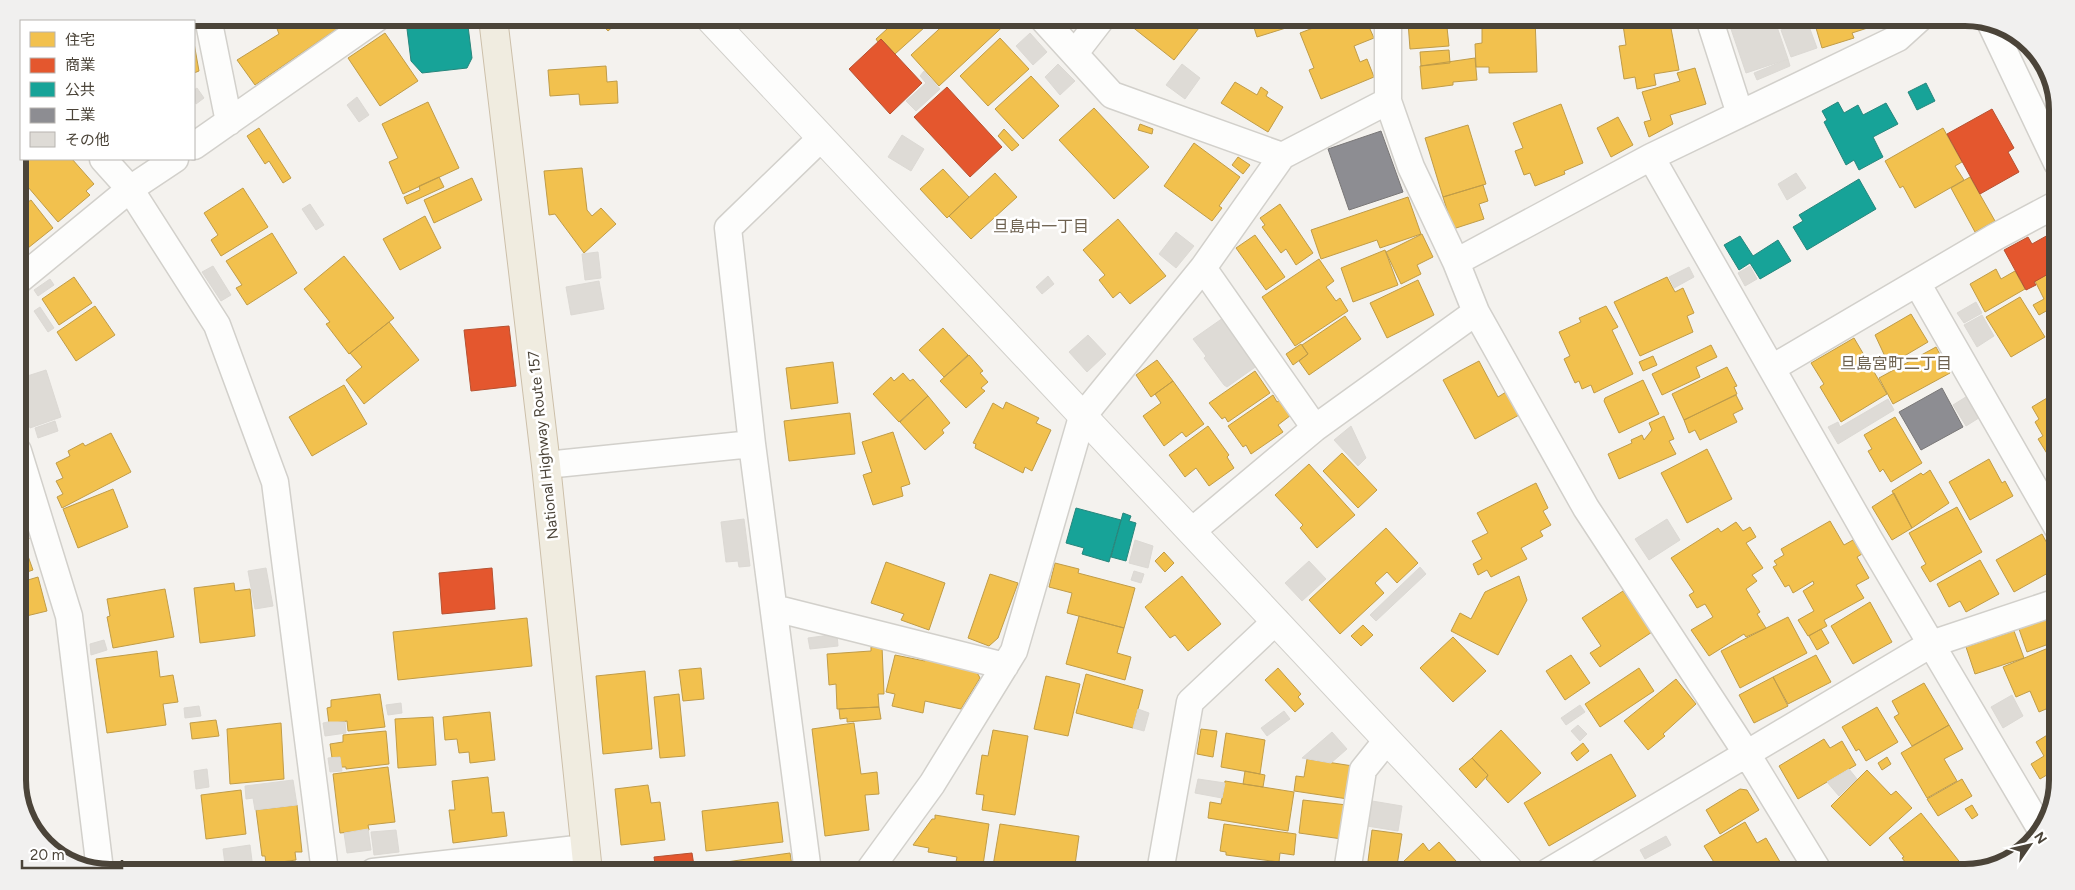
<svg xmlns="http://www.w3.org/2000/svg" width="2075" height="890" font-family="Figtree,'Noto Sans JP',sans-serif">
<rect width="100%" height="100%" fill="#f4f2ee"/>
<path fill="#f2c14e" stroke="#c09c48" d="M110,18H138L141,21H103L102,19Z
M156,18H189L190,21H159Z
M273,18H335L341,26L255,85L237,60L279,34Z
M596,18H623L608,31Z
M899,18H935L895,54L881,39L878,42L876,39Z
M951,18H1012L939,86L911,55Z
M1121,18H1204L1206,19L1174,60Z
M1251,18H1318L1257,37Z
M1339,18H1365L1374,38L1354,46L1360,62L1367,59L1374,77L1321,99L1309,70L1314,68L1300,33Z
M1446,18L1449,46L1410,49L1408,22Z
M1535,18L1537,72L1489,73V67H1476L1475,44L1482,43V20Z
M1622,18H1669L1679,70L1654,74L1656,85L1637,89L1635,77L1624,79L1619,46L1626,45Z
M1813,18H1878L1880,24L1852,33L1854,38L1822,48Z
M385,33L418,81L380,106L348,58Z
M1000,38L1029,69L988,106L960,76Z
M194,43L199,71L194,73Z
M1449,50L1450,63L1421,66L1420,52Z
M1475,58L1477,80L1453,82V85L1422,89L1420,66Z
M606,66L607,82L617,81L618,103L580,105L579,94L550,96L548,70Z
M1695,68L1706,104L1670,115L1673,124L1649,137L1644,122L1651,120L1642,92L1680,81L1677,73Z
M1031,76L1059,106L1023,139L995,109Z
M1235,82L1257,95L1261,87L1268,92L1266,96L1283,107L1268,132L1221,103Z
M21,100V159H72L94,184L86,191L90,195L58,222L28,187L21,194L18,190V104Z
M428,102L459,168L403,194L389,162L398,158L382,124Z
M1561,104L1583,163L1564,171L1565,174L1535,186L1530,173L1524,175L1515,151L1523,148L1513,123Z
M1094,108L1149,167L1114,199L1059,140Z
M1618,117L1633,145L1611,157L1597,128Z
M1140,124L1153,129L1152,134L1138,130Z
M1468,125L1486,184L1443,197L1425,138Z
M259,128L291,178L283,183L269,161L265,164L247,136Z
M1943,128L1962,162L1955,166L1964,180L1915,208L1903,186L1900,188L1885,161Z
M1004,129L1019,145L1012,151L998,136Z
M1194,143L1240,177L1219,206L1222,208L1212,221L1164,186Z
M1238,157L1250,165L1243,174L1232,165Z
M582,168L587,210L592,216L601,208L616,224L584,253L555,214L549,215L544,171Z
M943,169L969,197L947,218L920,189Z
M995,173L1017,197L971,239L949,216Z
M439,177L444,187L407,204L404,197L420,190L419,186Z
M1970,177L1995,221L1975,232L1951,188Z
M472,178L482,200L434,223L424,200Z
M1483,185L1488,201L1479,204L1484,219L1453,229L1443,197Z
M243,188L268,227L221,256L211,240L218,235L204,213Z
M20,197L25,204L31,200L53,228L18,256V199Z
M1408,197L1421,234L1380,248L1377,240L1321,259L1311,230Z
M1280,204L1313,253L1296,265L1286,249L1281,253L1262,227L1265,225L1260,218Z
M425,216L441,248L400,270L383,239Z
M1118,219L1166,276L1130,304L1120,292L1113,298L1099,280L1105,275L1083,250Z
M272,233L297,273L247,305L236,288L242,285L226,261Z
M1422,234L1433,257L1417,265L1421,274L1401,284L1386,252Z
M1255,235L1285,277L1266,290L1236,248Z
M1385,250L1398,285L1353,302L1341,268Z
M344,256L394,318L349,354L326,324L330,322L304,289Z
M1319,259L1334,281L1326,287L1336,301L1340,298L1348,311L1295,346L1262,297Z
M1996,269L2001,279L2015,271L2025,289L1985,312L1970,284Z
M2057,269V305L2039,315L2033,305L2044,299L2035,281Z
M74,277L92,303L59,325L42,299Z
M1667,277L1675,292L1683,288L1694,313L1687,316L1693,332L1640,356L1614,302Z
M1418,280L1434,315L1387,338L1370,303Z
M2020,297L2045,337L2011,357L1986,317Z
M2057,305V329L2047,310Z
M95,306L115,335L76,361L57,332Z
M1606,306L1618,327L1612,330L1633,374L1594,393L1591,385L1582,389L1579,381L1575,383L1564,359L1570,356L1559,332L1581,322L1579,318Z
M1911,314L1928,342L1889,365L1875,335Z
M1345,316L1361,339L1309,375L1299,361L1308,354L1302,345Z
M389,322L419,360L364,404L346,380L362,367L350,353Z
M943,328L968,355L944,377L919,350Z
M1854,338L1887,394L1841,422L1820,387L1824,384L1811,363Z
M1301,344L1308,354L1293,365L1286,354Z
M1711,345L1717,357L1696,367L1700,377L1662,395L1652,374Z
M1936,347L1950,373L1893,404L1879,378Z
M969,355L983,371L980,373L988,382L981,388L985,391L966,408L940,381Z
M1653,356L1657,365L1643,371L1639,362Z
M1157,360L1173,381L1151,397L1136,375Z
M1479,361L1498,397L1506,392L1519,415L1475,439L1443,380Z
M833,362L838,403L791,409L786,368Z
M1727,367L1737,386L1734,387L1737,394L1684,420L1672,394Z
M1255,371L1270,393L1228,422L1225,417L1222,419L1209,403Z
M903,373L910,381L913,379L928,396L899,422L873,394L891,377L894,381Z
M1643,380L1659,414L1619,433L1604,401L1605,398Z
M1173,381L1204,424L1186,437L1182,432L1164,446L1143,416L1161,403L1155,394Z
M344,385L367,424L312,456L289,417Z
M2057,392V456L2051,460L2038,439L2043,436L2035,422L2039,419L2032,407Z
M1273,395L1277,402L1284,397L1295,412L1278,425L1283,432L1251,454L1246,445L1243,447L1228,426Z
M1736,395L1743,409L1733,414L1737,422L1700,440L1695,430L1689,433L1684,420Z
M928,396L950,423L942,430L944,433L925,450L900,422Z
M1006,402L1039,418L1036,423L1051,430L1032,471L1025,467L1023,473L975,448L976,444L973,443L993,403L1003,409Z
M850,413L855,454L789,461L784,421Z
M1664,416L1674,439L1669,441L1676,454L1619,479L1608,454L1632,443L1631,440L1642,435L1644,440L1652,430L1649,423Z
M1895,417L1922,463L1891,482L1883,469L1880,472L1868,451L1872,449L1864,435Z
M1208,426L1229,455L1227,457L1234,468L1209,486L1196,468L1185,477L1169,455Z
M893,432L910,484L901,487L903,496L873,505L863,475L872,472L862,442Z
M111,433L131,472L62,508L57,497L63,494L56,481L63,478L56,463L70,456L68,451L83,443L85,446Z
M1707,449L1732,499L1687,523L1661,473Z
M1342,453L1377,490L1358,508L1323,471Z
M1989,459L2002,483L2005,481L2013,496L1970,520L1949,482Z
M1309,464L1355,515L1317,548L1300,528L1303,525L1275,495Z
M1930,470L1949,503L1912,528L1892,491L1921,473L1923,475Z
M1536,483L1548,508L1543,511L1551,525L1540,531L1543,536L1521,548L1527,559L1491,577L1487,570L1478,575L1473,564L1482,559L1472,541L1488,533L1477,513Z
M113,489L128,527L78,548L63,509Z
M1894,493L1912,528L1892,540L1872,507Z
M1957,507L1982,552L1930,582L1921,567L1926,564L1909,533Z
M21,513L29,539L23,542L33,570L18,575V514Z
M1830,521L1844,545L1853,540L1862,554L1857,557L1869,578L1856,585L1864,598L1824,620L1827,626L1808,636L1798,620L1814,611L1803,591L1814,584L1813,581L1793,593L1789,585L1785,587L1773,567L1777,565L1774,561L1784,555L1781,549Z
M1736,522L1743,531L1750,527L1756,537L1746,543L1763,568L1752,575L1757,581L1746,589L1760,612L1757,614L1766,628L1746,637L1744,634L1709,656L1691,630L1713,617L1705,604L1697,608L1689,595L1694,592L1671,558L1718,528L1721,532Z
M1386,528L1418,563L1397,583L1387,572L1375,583L1384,593L1340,634L1309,600Z
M2042,534L2057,562V568L2014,592L1996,560Z
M1164,552L1174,563L1165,572L1155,561Z
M1980,560L1999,594L1966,612L1960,601L1949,607L1937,584Z
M886,562L945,583L929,630L901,620L904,614L871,603Z
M1055,563L1079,569L1078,573L1135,588L1124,628L1067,613L1072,593L1049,587Z
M990,574L1018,583L998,638L989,646L968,638Z
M1182,576L1221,624L1188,651L1175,635L1170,638L1145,607Z
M1519,576L1527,600L1498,655L1451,631L1460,613L1471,619L1485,592Z
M38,577L47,611L18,618V583Z
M234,583L235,591L250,589L255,636L200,643L194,588Z
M165,589L174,637L113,648L107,617L110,616L107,599Z
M1623,591L1652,632L1600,667L1590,653L1601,646L1582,618Z
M1870,602L1892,642L1853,664L1831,626Z
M1079,616L1124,628L1117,653L1131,657L1125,680L1066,664Z
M2057,616V641L2027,652L2019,629Z
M1788,617L1807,653L1740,688L1721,651Z
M527,618L532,666L398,680L393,632Z
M1363,625L1373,635L1361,646L1351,636Z
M1821,629L1829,643L1817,650L1809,636Z
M2014,631L2024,658L1975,674L1966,647Z
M1453,637L1486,671L1453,702L1420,668Z
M882,646L884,694H878L879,707L837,709L836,684L829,685L827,654L871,651V647Z
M2053,646L2057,656V717L2051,720L2046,709L2039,712L2030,691L2016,697L2003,667Z
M157,651L160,677L173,675L178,702L163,704L166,725L107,733L96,659Z
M895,655L925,661L927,655L973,665L980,678L961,709L925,701L923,713L892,706L895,694L886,692Z
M1571,655L1590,683L1565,700L1546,671Z
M1816,655L1831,682L1788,704L1773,677Z
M701,668L704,699L683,701L679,670Z
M1278,668L1301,694L1298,697L1304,704L1295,712L1265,680Z
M1639,668L1654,691L1600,727L1585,704Z
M645,671L652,749L603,754L596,676Z
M1086,674L1143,690L1133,728L1076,713Z
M1046,676L1080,684L1068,736L1034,729Z
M1773,677L1788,706L1754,723L1739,695Z
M1676,679L1696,704L1663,734L1665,736L1648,750L1624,721Z
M1924,683L1949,725L1912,746L1894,717L1899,714L1892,701Z
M380,694L385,727L348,731L347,721L329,724L327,708L331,707V700Z
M679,694L685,756L660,758L654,697Z
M879,707L881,719L847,722V718L840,719L839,709Z
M1877,707L1898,742L1866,761L1859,749L1856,751L1842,727Z
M490,712L495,760L470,763L469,752L459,753L457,739L445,740L443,717Z
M433,717L436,765L398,768L395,719Z
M216,720L219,736L192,739L190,723Z
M281,723L284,779L230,784L227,729Z
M854,723L861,774L877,772L879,794L865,795L869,830L825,836L812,729Z
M1949,725L1963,749L1944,759L1957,781L1927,798L1901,753Z
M1201,729L1217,731L1213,757L1197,754Z
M2057,729V769L2040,779L2031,764L2044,756L2036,742Z
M993,730L1028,736L1015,815L982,810L984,795L976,794L982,755L988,756Z
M1501,730L1541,773L1508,803L1486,779L1488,775L1472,758Z
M386,731L389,764L346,769V767H341L340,757L332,758L330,744L343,742V735Z
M1226,733L1265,740L1260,774L1221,767Z
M1824,739L1830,748L1842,741L1856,765L1798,799L1779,766Z
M1583,743L1589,751L1577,761L1571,753Z
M1611,754L1636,796L1549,846L1524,803Z
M1887,757L1891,764L1882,770L1878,763Z
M1472,758L1488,775L1476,788L1459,769Z
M1307,759L1353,766L1348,799L1294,791L1296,776L1304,777Z
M388,767L395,822L368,825L369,830L340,833L333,774Z
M1867,770L1891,795L1896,791L1912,808L1870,846L1831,806Z
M1245,771L1265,775L1263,787L1243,784Z
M488,777L492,813L504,812L507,836L453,843L449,810H455L452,781Z
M1962,779L1972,796L1938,816L1927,799Z
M1225,781L1294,792L1288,831L1208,818L1210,802L1221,804Z
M648,785L651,803L660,802L665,840L621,845L615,789Z
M1740,789L1747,790L1759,810L1720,834L1706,810Z
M241,790L246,834L206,839L201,795Z
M1303,800L1347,805L1342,839L1299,833Z
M778,802L783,842L706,851L702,811Z
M297,805L302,852H295L296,860L266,864L265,856H262L256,810Z
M1972,805L1978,815L1972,819L1965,809Z
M1921,813L1966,870L1963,872H1913L1902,858L1904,857L1889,838Z
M935,815L989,824L982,872H954L957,857L928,852L929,848L913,845L932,819H935Z
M1745,822L1757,843L1766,838L1786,872H1720L1704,846Z
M1000,824L1079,836L1074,872H992Z
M1224,824L1296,834L1294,855L1280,853L1279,862L1226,855V852L1220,851Z
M1372,830L1402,834L1396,872L1367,869Z
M1439,842L1465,871L1463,872H1413L1403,862L1423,843L1429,851Z
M790,853L793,872H713L712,864Z"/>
<path fill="#e4572e" stroke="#b65131" d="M881,39L922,83L890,114L849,69Z
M947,87L1002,147L970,177L914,117Z
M1992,109L2014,148L2008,152L2019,172L1980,194L1947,134Z
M2057,230V269L2034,282L2036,285L2026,290L2004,250L2028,237L2032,244Z
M509,326L516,386L471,391L464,330Z
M492,568L495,609L442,614L439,573Z
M692,853L695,872H656L654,857Z"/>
<path fill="#17a398" stroke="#27867c" d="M436,18H467L472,58L467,68L422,73L411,61L406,21Z
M1926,83L1935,101L1917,110L1908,92Z
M1838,102L1844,113L1858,105L1863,115L1886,103L1898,124L1873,137L1883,157L1859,170L1854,160L1846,165L1824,122L1827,120L1822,111Z
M1859,179L1876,209L1807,250L1793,227L1803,221L1799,215Z
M1740,236L1753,256L1778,240L1791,261L1760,279L1750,263L1739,270L1724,245Z
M1076,508L1121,520L1109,562L1082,554L1084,548L1066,543Z
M1123,513L1131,516L1129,521L1136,523L1126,561L1111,557Z"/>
<path fill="#8d8d92" stroke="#797777" d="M1381,131L1403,192L1349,210L1328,149Z
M1942,388L1963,427L1921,450L1899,412Z"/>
<path fill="#dedbd6" stroke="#dcd9d4" d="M1766,18H1774L1788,59L1746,73L1731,29Z
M1777,18H1789L1791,24L1780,28Z
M1807,21L1817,48L1791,57L1781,30Z
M1030,33L1047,52L1033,65L1016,46Z
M1788,59L1790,66L1757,80L1754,73Z
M1058,64L1075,81L1060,95L1045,77Z
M1182,64L1200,78L1185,99L1166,85Z
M924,71L940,89L916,111L906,101L926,83L920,76Z
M197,88L204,98L196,104L194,90Z
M357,97L369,115L359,122L347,105Z
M902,135L924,149L911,171L888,157Z
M1796,173L1806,188L1787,200L1778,184Z
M310,204L324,225L316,230L302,209Z
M1176,232L1194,246L1176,268L1159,254Z
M598,252L601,278L585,280L582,254Z
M213,266L231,295L221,301L202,272Z
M1750,266L1757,279L1745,286L1738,273Z
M1689,267L1694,277L1674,288L1669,277Z
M1048,276L1054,284L1042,294L1036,287Z
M50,279L54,285L38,296L34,290Z
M599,281L604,309L571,315L566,287Z
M1976,302L1982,313L1964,323L1957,313Z
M40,307L54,328L48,332L34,311Z
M1982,315L1994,336L1977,347L1964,325Z
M1223,318L1261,363L1227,387L1224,385L1204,358L1206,356L1193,339Z
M1088,335L1106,354L1087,372L1069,352Z
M46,370L61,417L30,428L18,389V379Z
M1969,395L1982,416L1966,426L1953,405Z
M1888,399L1894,410L1838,444L1828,427L1838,422L1840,427Z
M55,421L58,431L38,438L35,428Z
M1351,426L1366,458L1358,466L1334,440Z
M744,519L750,566L739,567L738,561L726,562L721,522Z
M1667,519L1680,540L1649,560L1635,539Z
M1135,540L1153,546L1148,568L1129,563Z
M1309,561L1326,579L1302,601L1285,583Z
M1420,567L1426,574L1376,621L1370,615Z
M266,568L273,606L255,609L248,571Z
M1134,571L1144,574L1141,583L1131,580Z
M837,634L838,646L810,649L808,638Z
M104,640L107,650L91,655L90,644Z
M2012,695L2023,716L2003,728L1991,707Z
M401,703L402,713L388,715L386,705Z
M1580,705L1585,712L1566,725L1561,718Z
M199,706L201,716L185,718L184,708Z
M1138,709L1149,713L1144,731L1133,728Z
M1284,711L1290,719L1267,736L1261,728Z
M328,722H345L346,733L325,736L323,723Z
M1578,725L1587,734L1580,741L1571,731Z
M1332,732L1347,749L1331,763L1302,758Z
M340,757L342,771L330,772L328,758Z
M207,769L209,787L196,789L194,771Z
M1849,769L1857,779L1839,796L1827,782Z
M1198,779L1225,783L1222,798L1195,793Z
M293,780L297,805L255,810L253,798L246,799L245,786Z
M1372,801L1402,806L1398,831L1367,826Z
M368,829L371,850L347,853L344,833Z
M396,830L399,852L374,855L371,832Z
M1666,836L1671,845L1645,859L1640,850Z
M250,845L253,869L226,872L223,849Z"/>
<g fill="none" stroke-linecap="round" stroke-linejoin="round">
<g stroke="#d2d0cb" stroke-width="29">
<path id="minor" d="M208,18L229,122
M1042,18L1112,95L1282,156
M1388,18V101L1411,167L1456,262L1476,312L1586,508L1747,754L1819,872
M1709,18L1740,114
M1990,22L2057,163
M1075,53L1102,18
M194,146L377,18
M1651,157L1869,539L2040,828
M103,159L130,189L217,325L275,482L325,872
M1456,262L1651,157L1898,38L1920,18
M1203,268L1315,428
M18,281L130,189L175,159
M1917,283L2057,527
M1772,368L1995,237L2057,204
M752,444L808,872
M18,451L69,616L100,870
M546,465L752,444L728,228L821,138
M1192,531L1315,428L1476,312
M774,608L1005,666
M373,872L585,848
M868,872L932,784L1014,651L1082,417L1203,268L1282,156L1388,101
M1160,872L1190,702L1276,621
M1347,872L1363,770L1387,740
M1548,872L1931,644L2057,602"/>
</g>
<g stroke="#d2d0cb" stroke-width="30">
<path id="tertiary" d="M709,18L1511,872"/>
</g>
<g stroke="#ccbfa9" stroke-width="30">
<path id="trunk" d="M493,18L546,465L588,872"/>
</g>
<use href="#minor" stroke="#fdfdfc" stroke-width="26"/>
<use href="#tertiary" stroke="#fdfdfc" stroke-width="28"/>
<use href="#trunk" stroke="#f0ece0" stroke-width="28"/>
</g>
<g text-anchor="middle" stroke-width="5" stroke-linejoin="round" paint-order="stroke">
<g font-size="15" fill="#4b4439" stroke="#fff">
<text transform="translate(543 445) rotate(-96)" y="5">National Highway Route 157</text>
</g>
<g font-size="16" fill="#6e6250" stroke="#fff">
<text x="1041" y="232">旦島中一丁目</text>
<text x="1896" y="369">旦島宮町二丁目</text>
</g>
</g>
<path d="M0 0H2075V890H0ZM110 26H1965A84 84 0 0 1 2049 110V780A84 84 0 0 1 1965 864H110A84 84 0 0 1 26 780V110A84 84 0 0 1 110 26Z" fill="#f1f0ef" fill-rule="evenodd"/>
<path fill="none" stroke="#4b4439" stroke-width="6" d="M110 26H1965A84 84 0 0 1 2049 110V780A84 84 0 0 1 1965 864H110A84 84 0 0 1 26 780V110A84 84 0 0 1 110 26Z"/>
<rect x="20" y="20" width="175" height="140" fill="#ffffff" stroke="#b7b4b0"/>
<rect x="30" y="32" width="25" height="15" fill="#f2c14e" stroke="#b7b4b0"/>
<text x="65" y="45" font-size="15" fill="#4b4439">住宅</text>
<rect x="30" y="58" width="25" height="15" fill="#e4572e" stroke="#b7b4b0"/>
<text x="65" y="70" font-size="15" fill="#4b4439">商業</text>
<rect x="30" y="82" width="25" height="15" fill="#17a398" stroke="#b7b4b0"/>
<text x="65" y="95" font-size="15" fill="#4b4439">公共</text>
<rect x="30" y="108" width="25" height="15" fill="#8d8d92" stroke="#b7b4b0"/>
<text x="65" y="120" font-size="15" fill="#4b4439">工業</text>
<rect x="30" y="132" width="25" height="15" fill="#dedbd6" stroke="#b7b4b0"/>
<text x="65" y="145" font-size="15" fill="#4b4439">その他</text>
<g transform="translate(2030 845) rotate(56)" stroke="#ffffff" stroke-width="4" paint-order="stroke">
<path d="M0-4L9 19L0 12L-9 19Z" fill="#4b4439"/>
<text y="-8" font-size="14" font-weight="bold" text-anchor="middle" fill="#4b4439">N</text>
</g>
<path d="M22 860v8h100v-8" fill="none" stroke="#4b4439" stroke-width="2.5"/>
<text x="30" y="860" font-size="15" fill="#4b4439" stroke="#ffffff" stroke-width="4" paint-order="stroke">20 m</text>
</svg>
